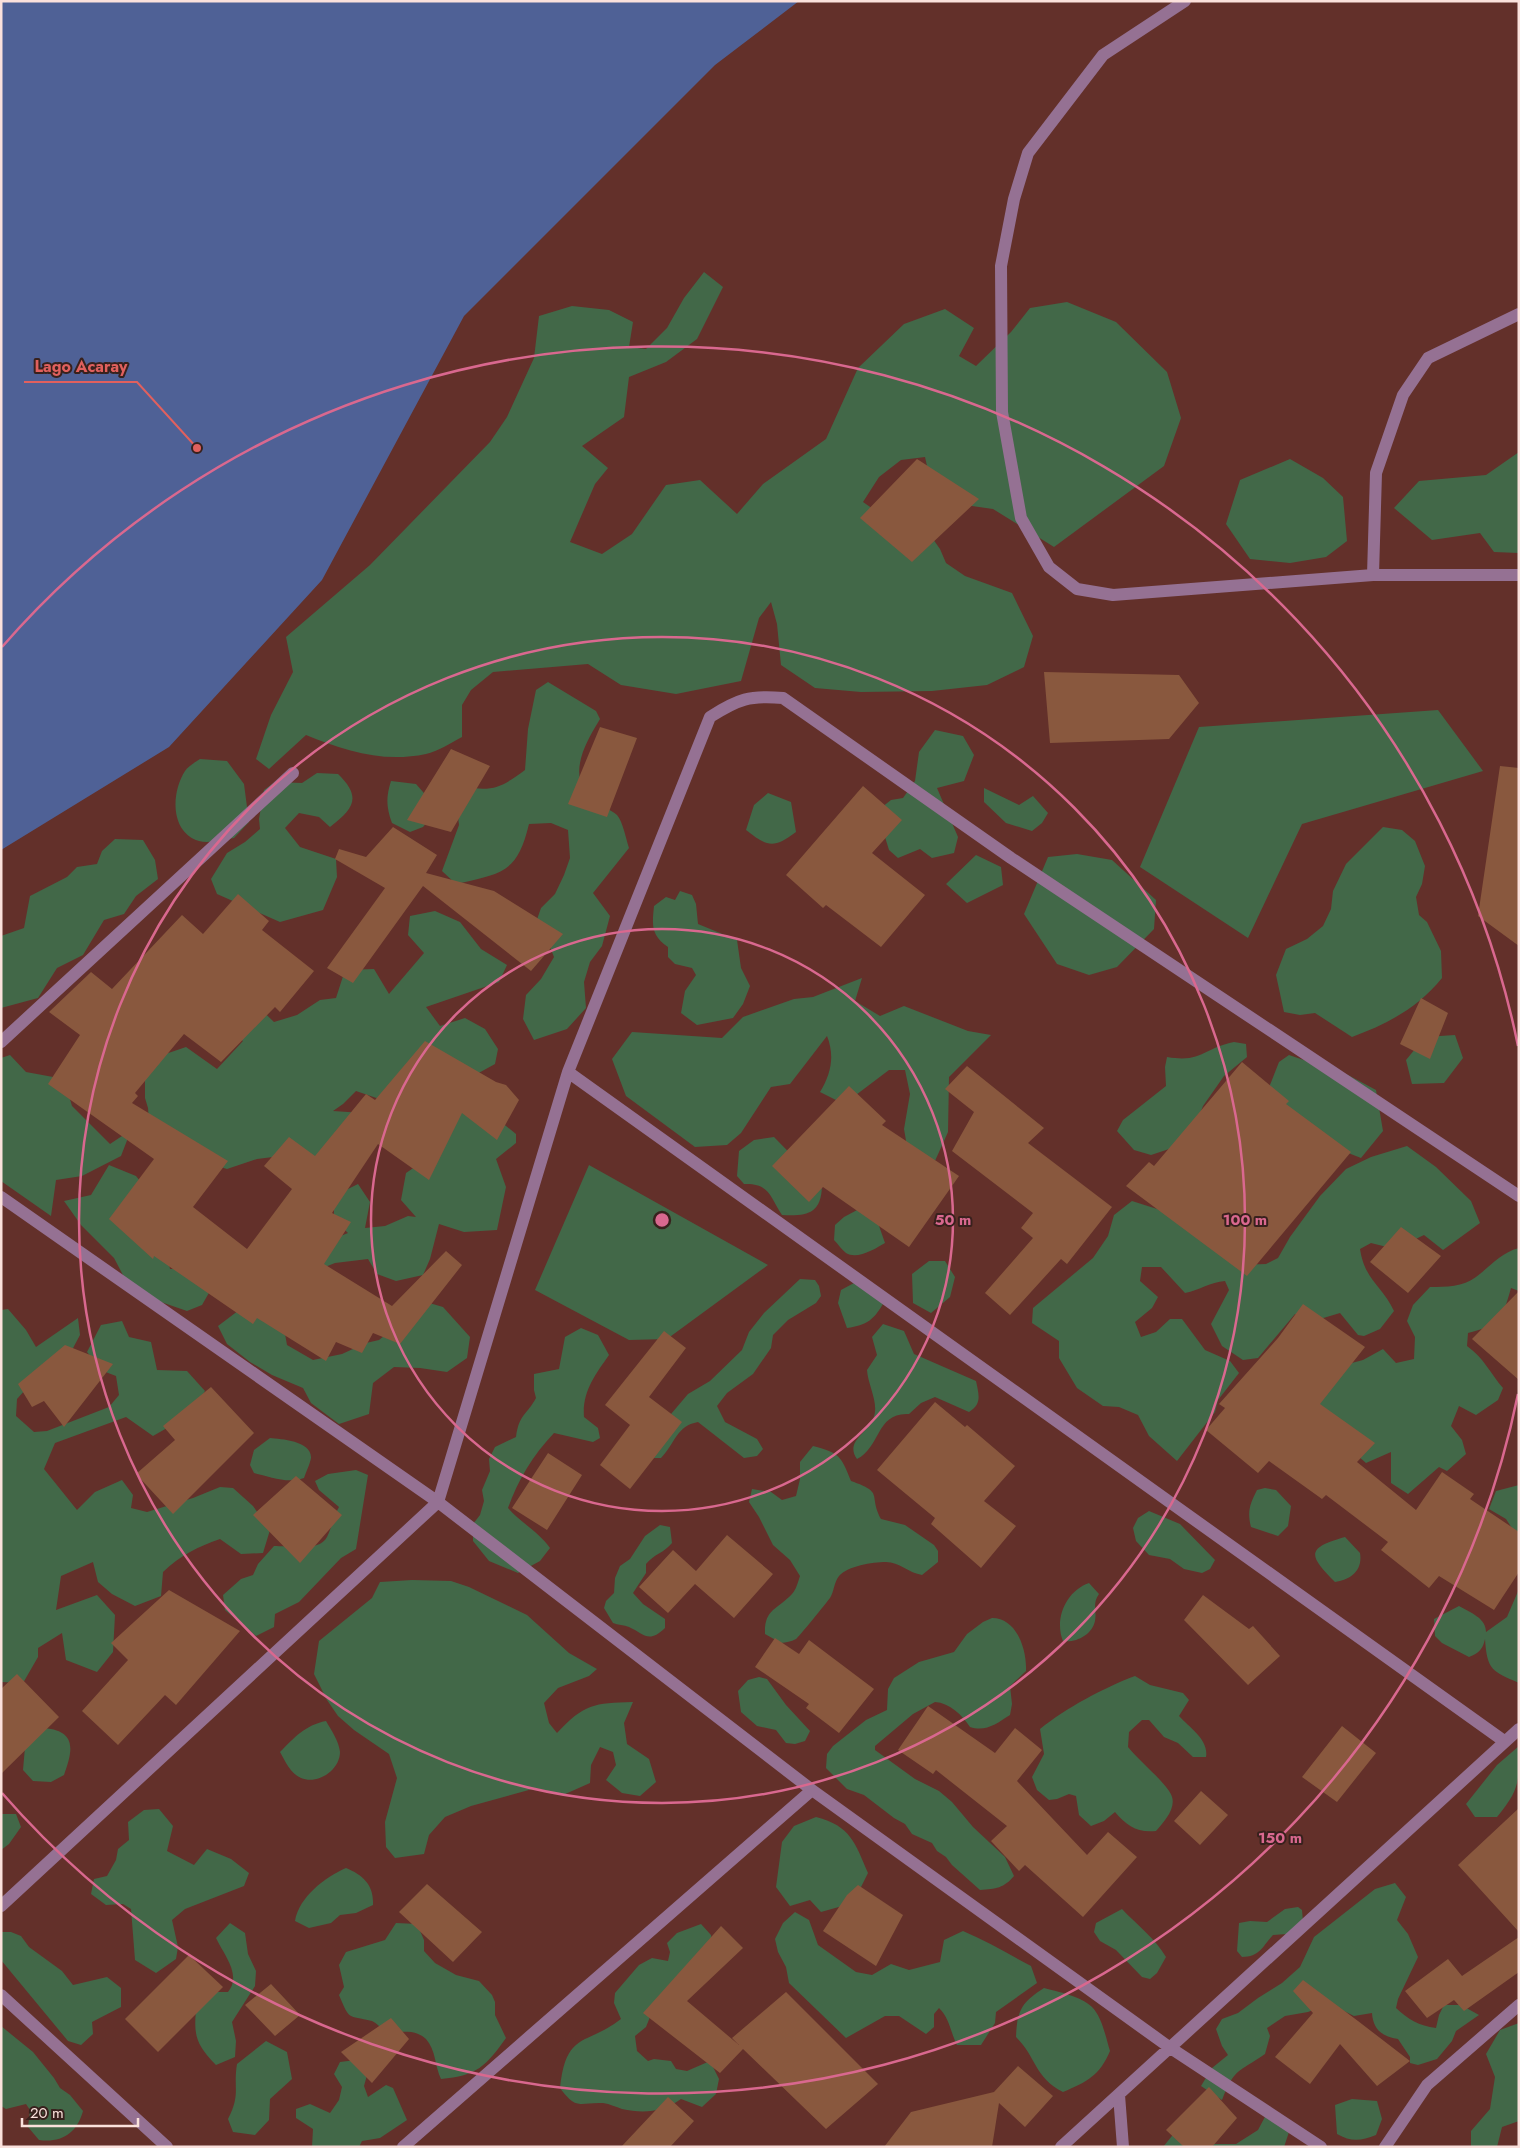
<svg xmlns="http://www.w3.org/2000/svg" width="1520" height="2148" font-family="Jost,sans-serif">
<rect width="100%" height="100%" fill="#63302a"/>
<path fill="#426848" d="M704,272L723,287L697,339L666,362L629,377L624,417L582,446L608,468L595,484L570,542L602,554L632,534L666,485L700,480L737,514L763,484L826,439L858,368L904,324L945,309L974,328L959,356L976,366L1011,332L1030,308L1067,302L1116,322L1167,372L1181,418L1164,466L1054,547L993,509L951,503L930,479L925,457L901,460L879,477L863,502L886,518L928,532L940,549L946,563L965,576L1012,593L1033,636L1024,667L987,685L932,691L861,692L815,688L781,665L777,624L771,602L759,618L741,681L676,694L621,685L588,664L493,672L471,690L462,705V737C451,743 438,751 426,754C383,763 345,751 306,735L269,769L256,759L271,715L293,672L286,637L370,565L490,442L507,417L534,358L539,316L572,306L609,310L633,322L629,347L646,349L667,328L684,298Z
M1519,452V553L1494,552L1480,533L1432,540L1394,508L1419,481L1486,475Z
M1290,459L1323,478L1343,497L1347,541L1326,557L1290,563L1250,559L1226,524L1240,480Z
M548,682L596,711L600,719C585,744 565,777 594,801C600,807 611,809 617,815C623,822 626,839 629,848L593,893L610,916L602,946L590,962L584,982L586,1008L567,1029L534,1040L523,1019L526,995L541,979L554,957L546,937L534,928L541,908L555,894L564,875L570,858L568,830L551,823L529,824C517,874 502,873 456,884L442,871L459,825L456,799L466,787C494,792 503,786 525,770L528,729L536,690Z
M1438,710L1483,771L1302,824L1248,938L1140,867L1199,727Z
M935,730L963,736L974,755L964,781L937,788L958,837L954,853L932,858L920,849L898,858L889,850L877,811L891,800L903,798L915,781L919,752Z
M200,759L227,761L244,784L249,822L234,838C224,839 209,844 199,841C170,832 171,793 185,771C188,766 196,762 200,759Z
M317,773L338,774C362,797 354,809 330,827L319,817L299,813L285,828L300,847L336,859L337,877L323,910L280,922L217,894L211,879L227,853L245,842L260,829L259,819L264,790L275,782L302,783Z
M391,781L416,784L430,800L435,813L423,827L410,832L392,823C386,807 386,797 391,781Z
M984,788L1019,805L1033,796L1048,813L1042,823L1032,831L1006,823L984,802Z
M768,793L791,802L796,832C773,849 768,847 746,830L754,805Z
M1383,827L1402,830L1415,841L1425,866L1422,884L1416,897L1419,915L1427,922L1441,951L1442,978C1418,1008 1387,1024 1352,1037L1315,1013L1300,1015L1284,1012L1276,975L1286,949L1307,939L1323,926L1331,909L1333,891L1346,864Z
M115,839L143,840L155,860L158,879L136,896L124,914L104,920L83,955L57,968L38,998L1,1008V936L24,928L30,896L67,877L77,867L97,864L102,851Z
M1077,854L1112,860L1156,900L1154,929L1117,967L1089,975L1057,964L1024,914L1048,857Z
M976,855L1001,867L1003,885L967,903L946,884Z
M680,891L692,895L696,904L698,924L737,940L741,968L750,986L743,1004L733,1018L697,1025L681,1013L685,991L696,975L692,968L675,964L668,957V947C651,935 652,926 654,906L666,897L675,900Z
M435,911L460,922L481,949L507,965L499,982L426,1007L440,1026L465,1018L485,1029L498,1049L495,1064L475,1075L391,1103L356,1091L343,1104L333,1111L363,1113L334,1163L289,1155L257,1159L227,1169L211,1164L150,1135L148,1108L145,1098V1061L186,1047L217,1069L243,1041L234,1035L249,998L274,1022L297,1015L320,1000L336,998L345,970L374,969L389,994L424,953L408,935L410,916Z
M862,978L855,1001L880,1016L904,1006L968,1031L991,1035L949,1077L948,1132L930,1172L909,1158L904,1129L910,1094L905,1070H889L844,1104L820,1092C831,1074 835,1056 827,1036L790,1084L771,1087L741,1133L727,1145L695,1147L626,1096L612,1059L632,1032L722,1038L743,1017L794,999L813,997Z
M1455,1035L1463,1058L1444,1083L1412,1084L1406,1060L1425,1037Z
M1234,1042L1246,1044L1247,1057L1224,1076L1203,1106L1194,1129L1181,1145L1151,1155L1134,1150L1117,1131L1123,1120L1166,1086L1165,1067L1167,1057C1203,1063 1203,1048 1234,1042Z
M10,1055L26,1072L64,1079L72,1106L110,1144L131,1130L121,1156L82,1176L56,1180L51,1216L1,1181V1058Z
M1289,1055L1348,1075L1376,1090L1383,1131L1361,1158L1338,1149L1268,1090L1279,1062Z
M450,1102L495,1117L516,1134V1143L496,1159L506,1187L497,1230L464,1232L439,1224L430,1259L423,1275L396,1281L377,1274L368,1259L335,1263L315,1271L283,1323L287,1345L313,1360L342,1354L366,1343L379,1340L426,1302L443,1307L470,1337L467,1358L447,1372L420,1368L394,1367L373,1383L369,1414L339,1424L311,1403L303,1388L272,1375L250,1362L227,1344L218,1326L333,1239L348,1233L334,1219V1196L358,1184L370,1202L365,1228L385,1226L408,1216L416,1217L401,1200L406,1173L431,1156Z
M774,1137L822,1186C821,1215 806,1216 782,1215C770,1197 770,1183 744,1184L737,1176L739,1151L754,1140Z
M1407,1146L1436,1167L1471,1201L1480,1223L1443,1250L1424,1235L1395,1249L1371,1243L1360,1249C1365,1281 1382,1285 1394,1311L1380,1329L1364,1336L1358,1335L1340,1313L1320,1319L1295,1314L1258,1358L1243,1360L1222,1346L1211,1324L1229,1290L1225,1281C1210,1282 1200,1290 1185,1293L1161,1267H1142L1140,1281L1158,1297L1152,1308L1135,1322L1141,1337L1156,1332L1170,1319H1182L1205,1350L1230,1361L1239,1373L1218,1400L1215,1412L1177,1461L1149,1436L1138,1415L1119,1407L1103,1406L1077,1388L1059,1358V1341L1032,1323L1033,1308L1093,1258L1108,1236L1114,1215L1132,1201L1179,1216L1239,1265L1266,1264L1278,1258L1290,1237L1320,1196L1346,1169L1371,1157Z
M109,1165L136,1176L157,1202L170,1269L204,1267L214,1284L202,1305L187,1311L132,1292L114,1258L81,1225L64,1201L91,1195Z
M589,1165L768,1265L667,1339L629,1340L535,1290Z
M859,1209L878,1223L885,1243C875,1249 857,1260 846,1253C842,1250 838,1244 834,1240L835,1225L844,1217Z
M1519,1248V1291L1511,1288C1502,1320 1500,1325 1468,1333L1467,1346C1484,1358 1490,1373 1503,1388L1498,1400L1476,1415L1459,1406L1451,1426L1462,1440L1466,1454L1447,1471L1439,1467L1408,1494L1391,1483V1452L1366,1463L1317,1420L1318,1372L1363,1360L1383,1349L1396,1363L1414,1359L1415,1337L1407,1321L1413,1305L1430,1287C1446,1287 1463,1287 1476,1277C1491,1266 1500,1253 1519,1248Z
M929,1261H945L955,1277L950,1297L931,1313L913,1303L912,1274Z
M800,1279L815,1280L819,1286L821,1296L816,1303L788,1320L773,1335L771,1348L753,1374L727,1393L717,1406L725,1422L757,1439L763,1449L757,1456L744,1458L698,1422C676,1426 675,1444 661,1458H653L671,1414L688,1394L710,1381L742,1350L749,1332L764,1313Z
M854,1283L884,1302C874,1320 867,1325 847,1328L838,1303L841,1290Z
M8,1309L26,1330L36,1347L78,1318L80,1335L72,1350L34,1380L17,1399L16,1416L34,1432L47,1431L109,1407L119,1395L116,1376L103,1371L87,1352L101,1325L122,1321L129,1337L151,1342L157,1370L187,1371L205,1391C192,1413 175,1424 153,1436L126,1417L55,1443L44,1469L77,1510L95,1492L122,1480L133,1495L131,1508L147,1512L193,1498L220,1487L233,1488L253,1506L270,1530L263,1553L241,1554L220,1539C197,1547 181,1555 163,1572L161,1596L135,1606L112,1594L98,1582L93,1562L61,1576L56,1610L97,1595L115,1615L113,1652L97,1672L66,1660L62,1633L38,1648V1657L23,1683L1,1682V1310Z
M883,1324L904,1331L914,1354L976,1381C979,1395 982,1404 969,1412L935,1397L921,1403L909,1414C876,1412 881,1447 857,1459C845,1442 866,1434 873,1419C880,1404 868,1386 867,1370L877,1355L872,1337Z
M581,1328L598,1335L609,1355C595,1375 582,1392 584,1417L598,1428L600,1438L593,1442L554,1433C533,1455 518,1480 508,1508C521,1523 539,1532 550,1548L540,1561L518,1573L489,1561L473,1541V1524L480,1515L484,1501L482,1490L490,1471L489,1459L495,1447L516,1437C519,1414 527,1415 536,1398L534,1390V1374L559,1369L565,1337Z
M270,1438C281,1439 312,1441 311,1458C310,1464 306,1472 304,1478C288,1484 270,1477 254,1473L250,1465L254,1450Z
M813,1446C840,1453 841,1456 851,1481C885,1493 868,1494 881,1519L905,1525L934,1545L938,1551V1562L922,1575C909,1573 899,1562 886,1562C872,1562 848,1566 839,1576C834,1582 834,1592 830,1598C827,1602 798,1638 796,1639C791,1642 786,1642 781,1643L765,1634C764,1609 777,1610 792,1594C796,1590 798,1582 800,1576L790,1560L773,1545L759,1517L749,1502L752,1489L771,1492L782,1500L796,1496L800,1479V1462Z
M356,1470L368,1475L356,1549L341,1558L299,1602L275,1614L274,1627L256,1636L225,1610L223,1595L241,1579L253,1575L258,1564L274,1546C288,1546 320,1552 327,1537C332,1527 333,1517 339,1507L319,1490L315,1481L328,1474Z
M1519,1485V1539L1506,1519L1489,1509L1496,1491Z
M1265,1488L1276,1490L1291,1506L1288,1526L1278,1536L1251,1527C1247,1511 1250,1504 1257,1490Z
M1149,1511L1180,1524L1215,1560L1210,1569L1202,1573L1184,1569L1170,1559L1149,1555L1136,1541L1133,1528L1138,1518Z
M660,1525L670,1527L672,1543C664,1553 654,1554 646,1564V1573L633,1593L643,1604L665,1619V1628C648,1644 645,1634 629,1627C624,1625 618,1625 613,1623L604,1608L606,1601L614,1593L615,1578L620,1566L630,1559L645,1536Z
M1345,1537L1360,1553C1363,1571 1350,1580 1335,1582C1308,1555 1306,1548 1345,1537Z
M412,1580L451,1581L469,1587L527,1615L569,1653L597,1669L589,1676L558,1688L544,1703L549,1723L557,1733C584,1704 594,1703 633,1702L624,1723L627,1744L649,1759L656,1782L640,1796L622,1793L606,1780L616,1765L613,1752L600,1747L591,1765L590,1783L563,1795L536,1788L471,1806L445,1817L429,1835L424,1854L395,1858L386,1847L385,1822L397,1778L389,1754L354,1730L338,1716L327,1700L314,1674L319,1641L372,1598L380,1582Z
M1089,1583L1099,1594C1092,1604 1097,1610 1095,1621C1092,1635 1076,1643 1063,1641C1054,1619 1066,1591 1089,1583Z
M1519,1589V1683C1492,1671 1487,1670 1485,1639C1483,1649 1479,1653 1469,1657L1442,1643L1435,1636L1434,1619L1459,1606C1471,1613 1486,1618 1486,1632L1507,1617Z
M992,1618C1017,1618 1027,1650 1026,1671L1010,1686L1012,1704L1010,1715C996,1724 986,1732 970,1727C962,1715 950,1703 935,1702L913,1714L875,1746V1750L915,1779L939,1791L952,1802L973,1827L1005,1857L1014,1876C1004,1888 996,1889 980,1890L952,1865L946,1857L937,1851L932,1843L912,1834L905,1824L894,1818L864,1795L847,1789L826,1768L827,1754L833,1746L866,1720L887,1710L888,1689L894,1678L919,1662L954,1652L967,1634L983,1622Z
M1135,1676L1150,1685L1183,1693L1189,1700L1179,1716C1190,1728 1209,1740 1206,1757H1193L1178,1743L1164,1737L1149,1720H1142L1129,1732L1128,1747C1138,1760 1169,1785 1172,1797C1176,1809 1163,1823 1156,1831C1137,1833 1127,1826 1115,1812L1104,1821L1091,1826L1079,1815L1076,1796L1069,1794L1057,1799L1049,1800L1037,1790L1032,1777L1044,1754L1040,1729C1066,1708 1103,1688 1135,1676Z
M759,1677L767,1679L786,1705L810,1731L805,1741L795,1744L786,1743L776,1730L757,1726L741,1712L738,1691L748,1680Z
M326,1721C331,1730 339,1741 340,1752C340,1770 318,1785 301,1778C291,1774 285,1761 280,1752C294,1738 305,1725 326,1721Z
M44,1728C77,1731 73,1750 64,1775L51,1782L33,1781L23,1770L25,1747Z
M1519,1746C1519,1782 1520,1789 1497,1817H1475L1466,1804L1497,1765Z
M159,1809L173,1826L167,1851L194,1865L207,1849L231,1859L249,1873L244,1886L185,1909L172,1920L178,1947L176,1959L156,1973L135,1960L131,1909L123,1904L106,1905L91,1894L94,1879L107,1876L116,1860L118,1849L129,1840L128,1822L144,1810Z
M1,1814H16L21,1827L9,1844L1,1850Z
M816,1817C851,1826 855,1843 868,1873L853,1903L821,1912L810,1900L790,1906L776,1887L782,1842L794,1826Z
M346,1868C363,1875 374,1885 373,1905L356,1913L340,1915L331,1923L309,1928L295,1921C299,1897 325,1877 346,1868Z
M1395,1883L1406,1897L1397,1920L1408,1934L1418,1957L1398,1999L1396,2008C1408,2019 1419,2026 1436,2028L1439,2015L1444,2005H1461L1479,2015L1456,2031L1452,2041L1437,2059L1418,2065L1410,2063V2057L1398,2039C1383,2037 1373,2030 1372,2013L1354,2016L1336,2007H1320L1308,2012L1285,2016L1267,2028L1270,2036L1265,2054C1238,2073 1235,2067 1222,2100L1201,2086L1212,2068L1228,2055L1222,2046L1216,2029L1222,2019L1238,2013L1258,1998L1282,1983L1300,1967L1314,1937L1375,1889Z
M1298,1907L1302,1910L1303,1922L1287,1934L1273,1935C1262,1947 1260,1957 1242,1957L1237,1951L1239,1923L1250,1921L1267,1922L1285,1909Z
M1122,1909C1137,1925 1155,1938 1166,1957L1157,1973L1150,1979L1142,1977L1116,1950L1100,1941L1094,1932L1096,1923Z
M795,1912L809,1920L818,1945L856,1972L872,1975L891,1964L909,1970L940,1962L944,1940L963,1931C987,1941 1008,1954 1031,1966L1037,1983L996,2012L995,2023L981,2045H957C950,2031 950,2019 939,2008L934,2014V2027L926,2034L899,2016H885L846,2038L789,1983L786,1967L778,1952L775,1939L783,1923Z
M230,1923L245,1933L248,1954L256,1971L255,1986L232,2022L236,2041L235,2057L216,2065C192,2041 194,2031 197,1999L211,1992H228C242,1975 224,1955 216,1938Z
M396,1923L417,1924L424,1940V1951L435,1963L456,1975L479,1981L492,1995L495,2002V2015L506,2038C486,2066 477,2076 441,2079C435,2067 436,2050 426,2039C413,2027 399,2035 385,2030C380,2028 377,2023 372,2021C347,2015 350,2021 339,1995L344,1987L339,1965L346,1952L385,1940Z
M701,1924L711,1935L713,1947L652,2012L646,2027L635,2036L637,2051L648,2061L654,2059L671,2061L676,2069L687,2071L710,2061L719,2079L716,2094L702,2107L681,2099C663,2112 644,2114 622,2109C616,2107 610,2104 603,2103C579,2102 577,2111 560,2088C566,2031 586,2046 621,2019L614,2003L615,1993L639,1965L652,1958L668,1961L670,1952L667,1943L677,1933Z
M1,1932H11L21,1936L29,1947L62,1971L73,1985L107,1977L121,1988V2007L92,2022L93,2034L81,2045L68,2041L1,1960Z
M1044,1988C1058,1992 1081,1996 1092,2007C1102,2017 1106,2038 1110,2051C1100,2075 1087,2082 1063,2092C1034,2077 1037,2058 1016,2037C1017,2010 1022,2002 1044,1988Z
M1519,2023V2121L1502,2127L1497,2147H1471V2131L1490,2109L1495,2077L1486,2054L1500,2030Z
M1,2026L33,2052L54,2078L60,2088L70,2095L83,2111C77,2133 62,2143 39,2140L28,2127L30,2110L26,2104L6,2109L1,2106Z
M266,2041L287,2052L292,2079L270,2099L269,2120L255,2135L233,2132L228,2119C241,2094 233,2088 237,2064Z
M356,2060L369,2068L364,2086L368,2097L386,2085L393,2088L407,2120L380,2138L362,2141L359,2147H312L313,2129L296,2118V2109L310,2104L330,2113L339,2100L342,2087L334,2074L340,2062Z
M1352,2099L1377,2101L1382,2119L1376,2135C1361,2141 1351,2142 1337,2134L1335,2105Z
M1267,2113L1289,2132L1284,2147H1163L1176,2131L1198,2144H1236L1258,2130Z"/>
<path fill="#4f6196" d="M1,1H799L715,65L464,316L322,580L169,747L1,850Z"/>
<path fill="#89583e" d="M917,459L979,499L912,562L860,518Z
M1044,672L1179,675L1199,703L1169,739L1050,743Z
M600,727L637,738L607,817L568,804Z
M451,749L490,766L451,832L407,820Z
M1500,766L1519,768V946L1478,916Z
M863,786L902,820L872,853L925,895L881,947L826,905L823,908L786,875Z
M393,827L437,855L426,873L494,891L563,934L531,971L423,886L353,983L327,968L385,888L335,859L339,849L366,857Z
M238,894L269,921L262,930L314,971L280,1012L275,1007L221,1062L184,1034L135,1093L138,1096L132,1103L228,1161L193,1207L247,1249L292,1189L264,1166L289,1137L315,1156L366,1094L375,1100L425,1041L496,1082L506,1085L519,1100L497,1140L462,1113L429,1180L378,1144L332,1213L351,1222L324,1264L392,1306L446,1251L462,1265L400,1344L373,1333L362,1353L336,1342L326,1361L257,1318L253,1324L154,1256L153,1259L109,1219L154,1159L48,1084L80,1035L49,1012L91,972L112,989L182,915L203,934Z
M1421,998L1448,1013L1430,1059L1400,1044Z
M1242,1062L1289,1101L1286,1104L1351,1152L1247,1276L1126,1186L1149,1162L1154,1166Z
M967,1066L1044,1128L1028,1143L1112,1207L1067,1264L1061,1259L1010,1315L985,1293L1033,1238L1021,1228L1033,1213L952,1151L974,1112L945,1089Z
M849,1086L886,1121L882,1125L959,1176L909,1247L823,1187L809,1202L772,1166Z
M1401,1227L1441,1256L1408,1293L1370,1262Z
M1519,1291V1380L1472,1339Z
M1303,1304L1365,1347L1320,1404L1375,1443L1357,1462L1416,1510L1442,1472L1474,1494L1470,1499L1519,1532V1572L1494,1610L1439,1576L1429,1588L1381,1550L1388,1542L1326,1495L1322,1499L1269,1461L1258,1473L1206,1430L1225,1408L1219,1404L1278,1338Z
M664,1331L686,1348L649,1397L682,1422L630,1489L600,1465L630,1425L605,1405Z
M65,1345L113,1364L64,1427L44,1401L32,1407L18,1384Z
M211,1387L254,1433L173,1514L136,1474L175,1440L163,1426Z
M935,1402L965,1427L967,1425L1015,1466L984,1501L1016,1526L981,1568L931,1524L935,1518L877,1470Z
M548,1453L582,1475L547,1530L512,1508Z
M296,1476L342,1515L300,1563L253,1515Z
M727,1535L773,1574L734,1618L695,1584L668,1613L639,1587L673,1550L696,1571Z
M169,1590L240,1631L176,1705L165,1695L118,1745L82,1711L128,1660L111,1643Z
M1203,1595L1249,1629L1253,1626L1280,1656L1248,1685L1184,1620Z
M775,1638L799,1654L809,1640L874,1689L839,1733L806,1708L809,1704L755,1667Z
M17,1674L59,1717L1,1774V1689Z
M928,1706L995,1753L1015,1728L1042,1750L1017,1781L1087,1855L1108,1832L1137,1857L1083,1917L1025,1865L1019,1871L991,1841L1007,1826L936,1770L933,1774L898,1750Z
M1342,1726L1376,1753L1337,1802L1302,1777Z
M1201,1791L1228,1815L1200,1845L1174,1821Z
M1519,1808V1932L1458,1865Z
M427,1884L482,1932L453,1962L399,1912Z
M858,1885L903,1915L876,1966L823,1931L847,1895Z
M721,1926L743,1948L687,2001L739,2045L732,2038L786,1992L878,2084L826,2129L743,2049L720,2073L643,2013Z
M1519,1937V1972L1464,2011L1454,2000L1427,2018L1405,1991L1448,1959L1462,1976Z
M189,1955L223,1987L158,2052L125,2019Z
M1303,1980L1358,2021L1410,2061L1377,2086L1340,2044L1310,2084L1275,2057L1313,2013L1293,1991Z
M271,1984L300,2015L275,2036L245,2005Z
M391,2018L409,2039L372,2083L341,2052Z
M1018,2066L1053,2096L1025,2127L999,2103L992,2147H884L911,2112L994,2092Z
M1209,2087L1237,2118L1212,2147H1184L1166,2130Z
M668,2097L694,2121L670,2147H621Z"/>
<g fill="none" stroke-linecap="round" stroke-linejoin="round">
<path stroke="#957193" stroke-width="12" d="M1185,1L1103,55L1028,153L1014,199L1001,266L1002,412L1021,518L1049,567L1077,589L1113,595L1373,575H1519
M1373,575L1376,473L1403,395L1428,358L1519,314
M1,1042L293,773
M568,1072L1504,1741
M1,1197L438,1502L812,1790L1169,2047L1321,2147
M1,1906L438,1502L568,1072L710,717C738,699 750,695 783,698L1011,858L1519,1196
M1,1995L167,2147
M1119,2095L1123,2147
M403,2147L812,1790
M1061,2147L1519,1729
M1385,2147L1427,2085L1519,2005"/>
</g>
<g fill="none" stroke="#d9688f" stroke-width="2.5">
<circle cx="662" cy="1220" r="291"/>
<circle cx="662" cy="1220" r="583"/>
<path d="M1518 1394A874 874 0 0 1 2 1793M2 647A874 874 0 0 1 1518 1046"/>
</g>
<circle cx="662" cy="1220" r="8" fill="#d9688f" stroke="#38211d" stroke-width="2.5"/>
<g font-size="15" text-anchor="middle" font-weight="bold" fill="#d9688f" stroke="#38211d" stroke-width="4" stroke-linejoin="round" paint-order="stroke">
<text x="953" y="1225">50 m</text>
<text x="1245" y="1225">100 m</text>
<text x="1280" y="1843">150 m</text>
</g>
<path fill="none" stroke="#e1605e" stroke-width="2" d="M197 448L137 382H24"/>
<circle fill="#e1605e" stroke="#38211d" stroke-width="2" cx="197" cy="448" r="5"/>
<g font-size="16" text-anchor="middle" font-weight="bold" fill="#e1605e" stroke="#38211d" stroke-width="4" stroke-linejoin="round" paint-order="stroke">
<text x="81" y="372">Lago Acaray</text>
</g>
<rect width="1520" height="2148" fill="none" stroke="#fbe1dc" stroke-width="5"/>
<path d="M22 2118v8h116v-8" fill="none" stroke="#fbe1dc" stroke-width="2.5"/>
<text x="30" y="2118" font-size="15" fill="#fbe1dc" stroke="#38211d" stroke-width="4" paint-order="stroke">20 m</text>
</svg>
